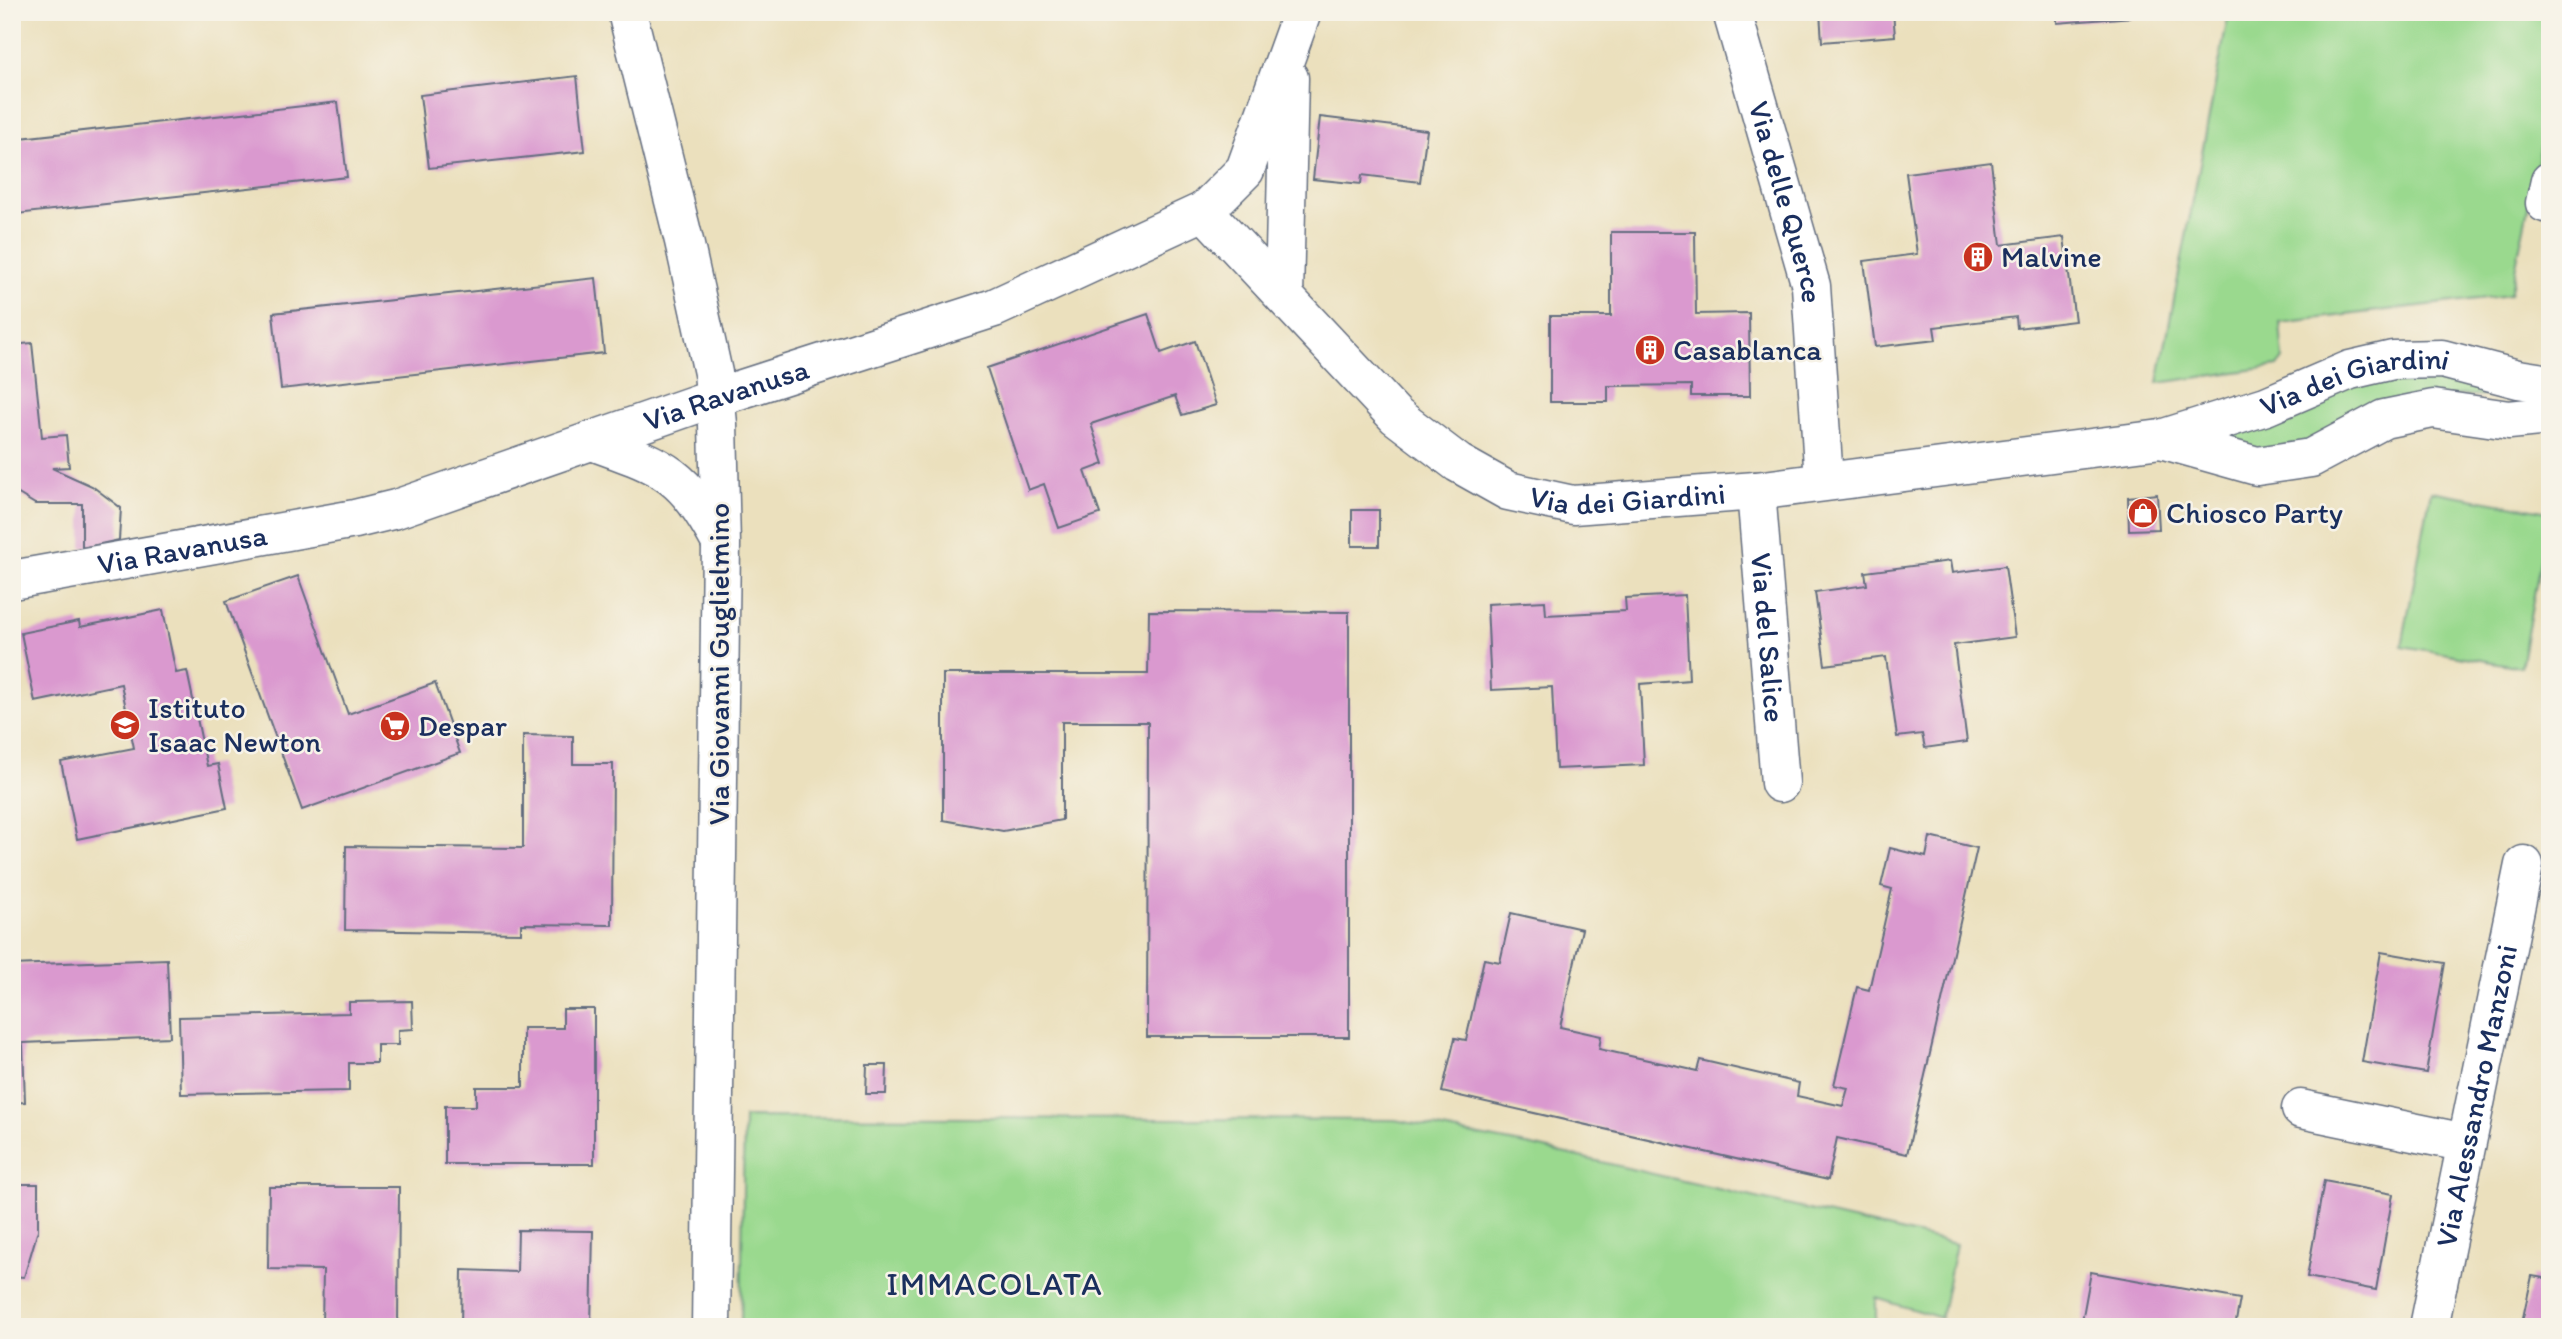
<svg xmlns="http://www.w3.org/2000/svg" width="2562" height="1339" font-family="Itim,sans-serif">
<rect width="100%" height="100%" fill="#f7f3e8"/>
<filter id="ink" filterUnits="userSpaceOnUse"><feTurbulence type="fractalNoise" baseFrequency=".0143" numOctaves="2"/><feDisplacementMap in="SourceGraphic" scale="14" xChannelSelector="R" yChannelSelector="G"/><feConvolveMatrix kernelMatrix="1 2 1 2 8 2 1 2 1" color-interpolation-filters="sRGB"/></filter>
<filter id="wash" filterUnits="userSpaceOnUse"><feTurbulence type="fractalNoise" baseFrequency=".00686" numOctaves="4" result="noise"/><feDisplacementMap in="SourceGraphic" scale="28" xChannelSelector="R" yChannelSelector="G"/><feGaussianBlur stdDeviation="1.57" result="paint"/><feColorMatrix in="noise" values="0 0 0 0 0 0 0 0 0 0 0 0 0 0 0 0 0 1.4 0 .05"/><feComposite in="paint" operator="in"/></filter>
<g filter="url(#wash)">
<rect width="100%" height="100%" fill="#ebe0bd"/>
<path fill="#9ad98e" stroke="#5a8476" stroke-width="2" d="M2229,12H2550V102L2510,295L2280,323L2283,359L2278,366L2158,383Z
M2451,371L2534,396L2457,395L2307,442L2263,451L2187,440L2359,380Z
M2431,491L2549,512L2521,667L2402,646Z
M744,1117L1395,1120L1532,1146L1956,1244L1941,1318L1876,1298V1327H741Z"/>
<g id="blocks">
<path fill="#da99cf" d="M1820,12H1893L1895,36L1822,42Z
M2057,12H2132V17L2057,23Z
M577,76L585,151L429,168L420,95Z
M338,102L347,177L17,214L12,177V139Z
M1320,117L1427,130L1420,182L1362,175L1361,184L1313,179Z
M1991,162L2001,245L2064,237L2075,321L2017,328L2016,317L1934,327L1936,340L1875,347L1864,261L1917,254L1906,173Z
M1611,232H1695L1696,314L1749,313L1750,396H1691V385L1608,386V402H1550V316H1611Z
M596,278L604,353L281,389L273,313Z
M1148,314L1161,353L1195,341L1216,405L1182,415L1175,396L1091,424L1104,464L1085,471L1100,514L1059,528L1044,484L1028,490L987,368Z
M32,343L42,437L66,435L69,467L52,468L92,486L121,508L119,540L82,548V504H35L12,490V345Z
M2157,494L2159,529L2129,530L2128,497Z
M1352,510H1379V546H1352Z
M1950,561L1952,573L2005,566L2015,637L1954,645L1967,742L1925,748L1922,734L1897,737L1886,657L1825,665L1815,592L1867,585L1865,572Z
M298,576L348,714L435,683L460,753L302,810L226,601Z
M1685,595L1689,680L1640,684L1644,765L1556,769L1552,687L1491,690L1487,604L1545,601L1546,615L1626,611L1625,598Z
M163,610L176,673L187,671L207,766L218,764L227,808L77,839L61,762L134,748L121,684L35,702L21,633L79,621L80,627Z
M1149,611L1349,612V1037H1147L1148,722H1062V820L1003,831L943,820V674H1148Z
M523,735L573,736V764H613L612,925L521,924V933L345,930L346,846L523,848Z
M1930,837L1977,848L1907,1154L1837,1138L1828,1180L1442,1092L1455,1038L1466,1040L1484,959L1500,962L1511,913L1582,929L1560,1027L1601,1036L1599,1049L1697,1071L1700,1060L1799,1083L1797,1096L1843,1106L1848,1088L1834,1085L1857,987L1869,990L1892,889L1881,886L1890,848L1926,857Z
M2381,952L2445,963L2426,1073L2362,1062Z
M167,959L170,1037L23,1043L25,1102L12,1103V965Z
M412,1001L413,1029L398,1030V1045H377V1063H349V1091L181,1094L179,1017L349,1013V1002Z
M563,1009H594V1164H445V1106H476V1087H523V1028H563Z
M867,1065H887L886,1094H866Z
M2324,1181L2393,1194L2376,1290L2307,1277Z
M12,1184H38V1230L24,1277L12,1276Z
M269,1187H399L398,1327H322L323,1270L268,1269Z
M518,1230L593,1231L591,1327H461L462,1270L517,1272Z
M2091,1272L2240,1299L2235,1327L2196,1324L2195,1327H2081Z
M2532,1276L2550,1279V1327H2521Z"/>
</g>
</g>
<g filter="url(#ink)">
<use href="#blocks" fill-opacity="0" stroke="#646d7f" stroke-width="2"/>
<g fill="none" stroke-linecap="round" stroke-linejoin="round">
<g stroke="#646d7f" stroke-width="41">
<g id="street">
<path d="M627,12L684,241L713,373L718,424L721,544L711,1327"/>
<path id="s1" d="M1732,12L1811,286L1824,481"/>
<path d="M2545,203L2550,181"/>
<path id="s2" d="M1204,211L1396,416L1458,463L1508,491L1573,505L1756,491L2161,439L2266,406L2350,370L2393,360L2442,359L2518,379L2550,384"/>
<path d="M1284,296L1289,78"/>
<path d="M2161,439L2257,466L2311,458L2384,419L2433,409L2509,420L2550,416"/>
<path d="M592,441C664,467 682,471 720,541"/>
<path id="s3" d="M1756,491L1780,783"/>
<path id="s4" d="M12,580L355,519L396,509L714,398L994,308L1204,211L1245,170L1302,12"/>
<path d="M2301,1109L2466,1143"/>
<path id="s5" d="M2429,1327L2524,865"/>
</g>
</g>
<use href="#street" stroke="#fff" stroke-width="38"/>
</g>
</g>
<defs>
<g id="building-disc" transform="scale(1.575)"><circle r="9.5" fill="#c8321e" stroke="#f7f3e8"/><path d="M-4-6H4V6H1V3H-1V6H-4ZM-2.5-4.3h1.7v1.8h-1.7ZM.8-4.3h1.7v1.8H.8ZM-2.5-1h1.7V.8h-1.7ZM.8-1h1.7V.8H.8Z" fill="#fff"/></g>
<g id="shop-disc" transform="scale(1.575)"><circle r="9.5" fill="#c8321e" stroke="#f7f3e8"/><path d="M-5-2.5h2.3a2.7 3.5 0 0 1 5.4 0H5L5.5 6h-11ZM-1.5-2.5h3a1.5 2.3 0 0 0-3 0Z" fill="#fff"/></g>
<g id="school-disc" transform="scale(1.575)"><circle r="9.5" fill="#c8321e" stroke="#f7f3e8"/><path d="M0-5L7-2L0 1L-7-2ZM-4 1L0 2.5L4 1V4Q0 6-4 4Z" fill="#fff"/></g>
<g id="supermarket-disc" transform="scale(1.575)"><circle r="9.5" fill="#c8321e" stroke="#f7f3e8"/><path d="M-6-5.5h2.5l.6 2H6L4.5 2H-2.5L-4.4-4H-6ZM-1.5 3.2a1.3 1.3 0 1 0 .1 0ZM3 3.2a1.3 1.3 0 1 0 .1 0Z" fill="#fff"/></g>
</defs>
<g fill-rule="evenodd">
<use href="#building-disc" x="1978" y="257"/>
<use href="#building-disc" x="1650" y="350"/>
<use href="#shop-disc" x="2143" y="513"/>
<use href="#school-disc" x="125" y="725"/>
<use href="#supermarket-disc" x="395" y="726"/>
</g>
<g text-anchor="middle" stroke-width="5" stroke-linejoin="round" paint-order="stroke">
<g font-size="30" fill="#1b2f5e" stroke="#f7f3e8">
<text dy="10" stroke="none"><textPath href="#s1" startOffset="198">Via delle Querce</textPath></text>
<text dy="10" stroke="none"><textPath href="#s2" startOffset="1278">Via dei Giardini</textPath></text>
<text dy="10" stroke="none"><textPath href="#s4" startOffset="740">Via Ravanusa</textPath></text>
<text dy="10" stroke="none"><textPath href="#s2" startOffset="537">Via dei Giardini</textPath></text>
<text dy="10" stroke="none"><textPath href="#s4" startOffset="173">Via Ravanusa</textPath></text>
<text dy="10" stroke="none"><textPath href="#s3" startOffset="147">Via del Salice</textPath></text>
<text transform="translate(719 664) rotate(-90)" y="10">Via Giovanni Guglielmino</text>
<text dy="10" stroke="none"><textPath href="#s5" startOffset="236">Via Alessandro Manzoni</textPath></text>
</g>
<g font-size="30" fill="#1b2f5e" stroke="#f7f3e8" text-anchor="start">
<text x="2001" y="267">Malvine</text>
<text x="1673" y="360">Casablanca</text>
<text x="2166" y="523">Chiosco Party</text>
<text x="148" y="718">Istituto<tspan x="148" dy="34">Isaac Newton</tspan></text>
<text x="418" y="736">Despar</text>
</g>
<g font-size="32" letter-spacing="2" fill="#1b2f5e" stroke="#f7f3e8">
<text x="995" y="1295">IMMACOLATA</text>
</g>
</g>
<rect width="2562" height="1339" fill="none" stroke="#f7f3e8" stroke-width="42"/>
</svg>
